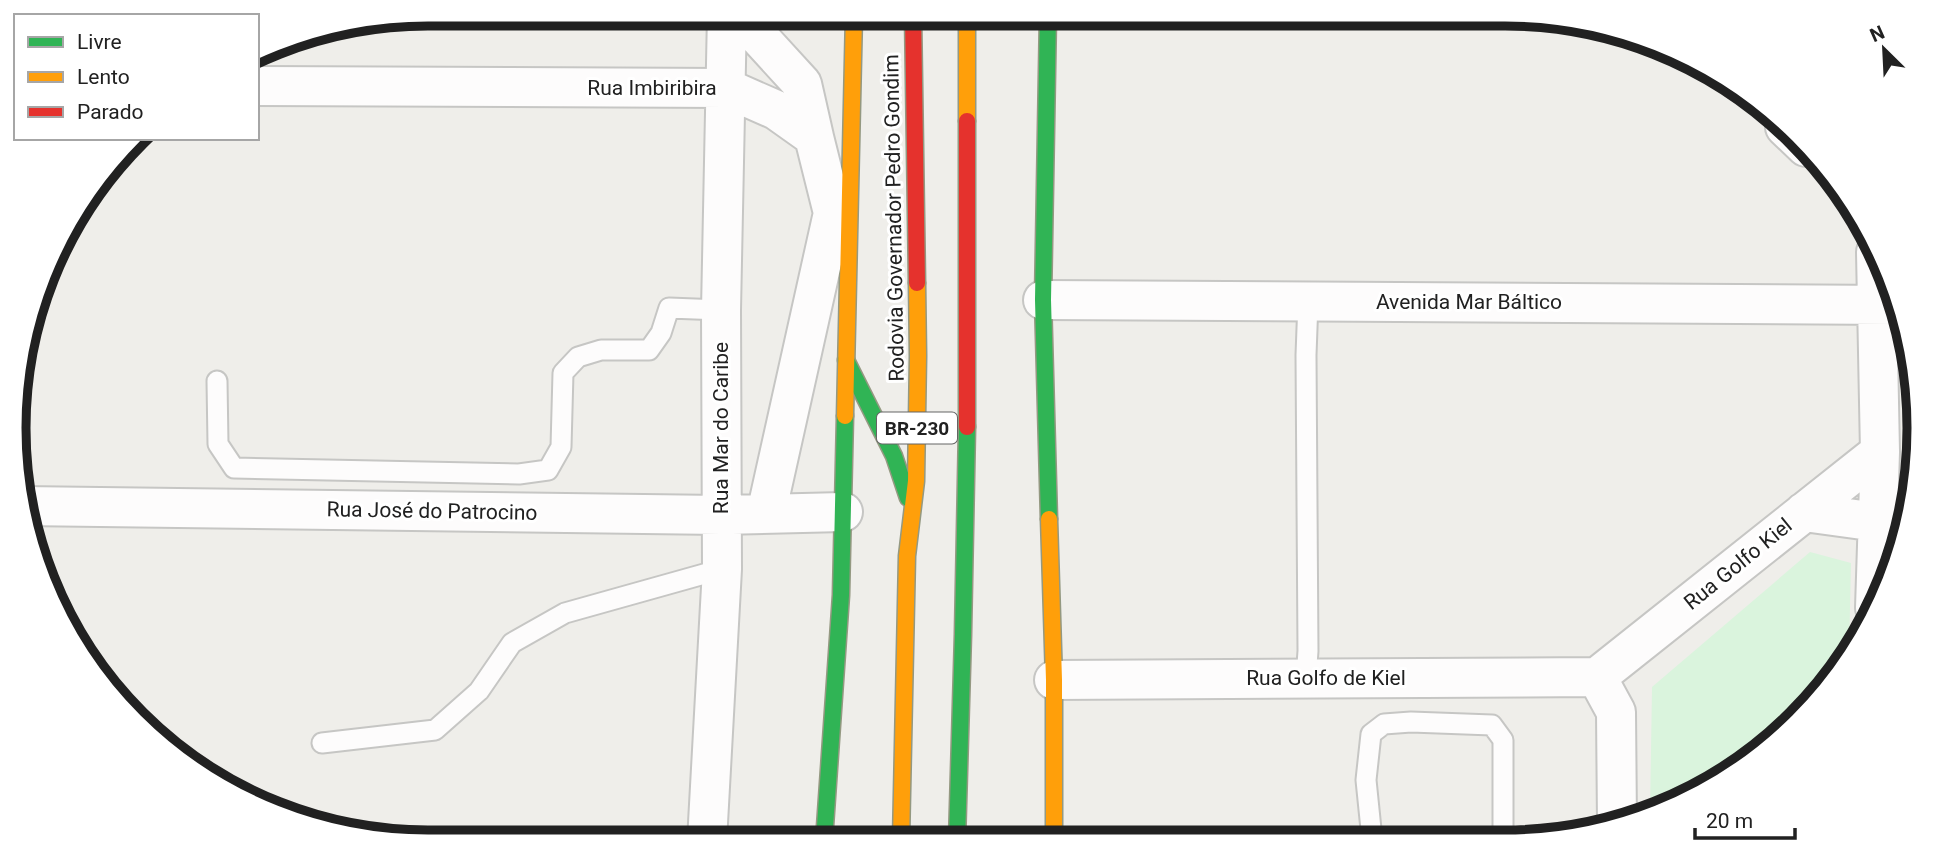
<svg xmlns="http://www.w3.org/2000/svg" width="1933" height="856" font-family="Roboto,sans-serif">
<rect width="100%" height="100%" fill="#efeeea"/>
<path fill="#daf4dd" d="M1810,552L1851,563L1849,652L1834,680L1757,756L1664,810L1650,814L1652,687Z"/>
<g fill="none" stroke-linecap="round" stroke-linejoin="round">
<g stroke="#c6c6c4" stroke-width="23">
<path id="lane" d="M217,381L218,444L234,468L519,474L548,470L561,447L563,373L578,357L601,350H649L661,333L669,308L721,310
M1306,678L1308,651L1306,355L1308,301
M322,743L435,730L479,691L512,643L565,613L722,569
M1372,839L1366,780L1371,734L1384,724L1411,722L1492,725L1503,740V839"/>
</g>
<g stroke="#c6c6c4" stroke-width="42">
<path id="street" d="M738,14L802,84L814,137
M257,86L726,88L776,110L814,137L833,213L766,514
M1785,127L1806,147
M1043,300L1895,305
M22,506L721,515L843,512
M1804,512L1877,522
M1875,608L1880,452L1876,252
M1597,677L1880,452
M1597,677L1616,712L1617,823
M1054,680L1597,677
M707,841L722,569L721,310L727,14"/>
</g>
<g stroke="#949982" stroke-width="19">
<path id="fast" d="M1048,14L1043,300L1049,519
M846,360L894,456L908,498
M957,840L963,634L967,427
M824,841L841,595L845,416"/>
</g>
<g stroke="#949982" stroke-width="19">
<path id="slow" d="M967,14V121
M845,416L854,14
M1049,519L1054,680V840
M901,840L907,556L916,481L918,356L917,283"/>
</g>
<g stroke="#949982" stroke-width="19">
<path id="jam" d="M913,14L917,283
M967,427V121"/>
</g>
<use href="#lane" stroke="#fdfcfc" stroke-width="19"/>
<use href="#street" stroke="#fdfcfc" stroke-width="38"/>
<use href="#fast" stroke="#30b455" stroke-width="16"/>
<use href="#slow" stroke="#ff9f0a" stroke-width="16"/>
<use href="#jam" stroke="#e5322d" stroke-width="16"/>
</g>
<g text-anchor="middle" stroke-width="6" stroke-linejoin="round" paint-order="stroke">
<rect fill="#fff" stroke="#646464" stroke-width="2" x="877" y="412.5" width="80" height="31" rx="5"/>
<g font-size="19" font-weight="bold" fill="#212121">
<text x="917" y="435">BR-230</text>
</g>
<g font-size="21" fill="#212121" stroke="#fff">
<text x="652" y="95">Rua Imbiribira</text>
<text transform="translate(894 218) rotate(-91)" y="7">Rodovia Governador Pedro Gondim</text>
<text x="1469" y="309">Avenida Mar Báltico</text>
<text transform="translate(721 428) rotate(-90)" y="7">Rua Mar do Caribe</text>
<text transform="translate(432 511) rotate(1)" y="7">Rua José do Patrocino</text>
<text transform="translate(1738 564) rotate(-39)" y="7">Rua Golfo Kiel</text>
<text x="1326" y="685">Rua Golfo de Kiel</text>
</g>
</g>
<path d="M0 0H1933V856H0ZM428 26H1505A402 402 0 0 1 1907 428V428A402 402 0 0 1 1505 830H428A402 402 0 0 1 26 428V428A402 402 0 0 1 428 26Z" fill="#fff" fill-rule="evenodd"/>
<path fill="none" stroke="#212121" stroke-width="9" d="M428 26H1505A402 402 0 0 1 1907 428V428A402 402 0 0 1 1505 830H428A402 402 0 0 1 26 428V428A402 402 0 0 1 428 26Z"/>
<rect x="14" y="14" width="245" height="126" fill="#ffffff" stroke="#a6a6a6" stroke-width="2"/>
<rect x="28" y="37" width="35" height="10" fill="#30b455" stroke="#a6a6a6" stroke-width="2"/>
<text x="77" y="49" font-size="21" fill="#212121">Livre</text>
<rect x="28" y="72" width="35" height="10" fill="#ff9f0a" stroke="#a6a6a6" stroke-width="2"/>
<text x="77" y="84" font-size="21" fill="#212121">Lento</text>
<rect x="28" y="107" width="35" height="10" fill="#e5322d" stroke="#a6a6a6" stroke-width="2"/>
<text x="77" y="119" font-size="21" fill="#212121">Parado</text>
<g transform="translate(1884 49) rotate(336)" stroke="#ffffff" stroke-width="5" paint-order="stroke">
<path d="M0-5L12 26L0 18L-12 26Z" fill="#212121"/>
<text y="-10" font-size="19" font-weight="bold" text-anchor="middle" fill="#212121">N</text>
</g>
<path d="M1695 828v10h100v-10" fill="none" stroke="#212121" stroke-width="3.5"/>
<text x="1706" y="828" font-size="21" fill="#212121" stroke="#ffffff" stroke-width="5" paint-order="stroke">20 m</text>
</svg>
